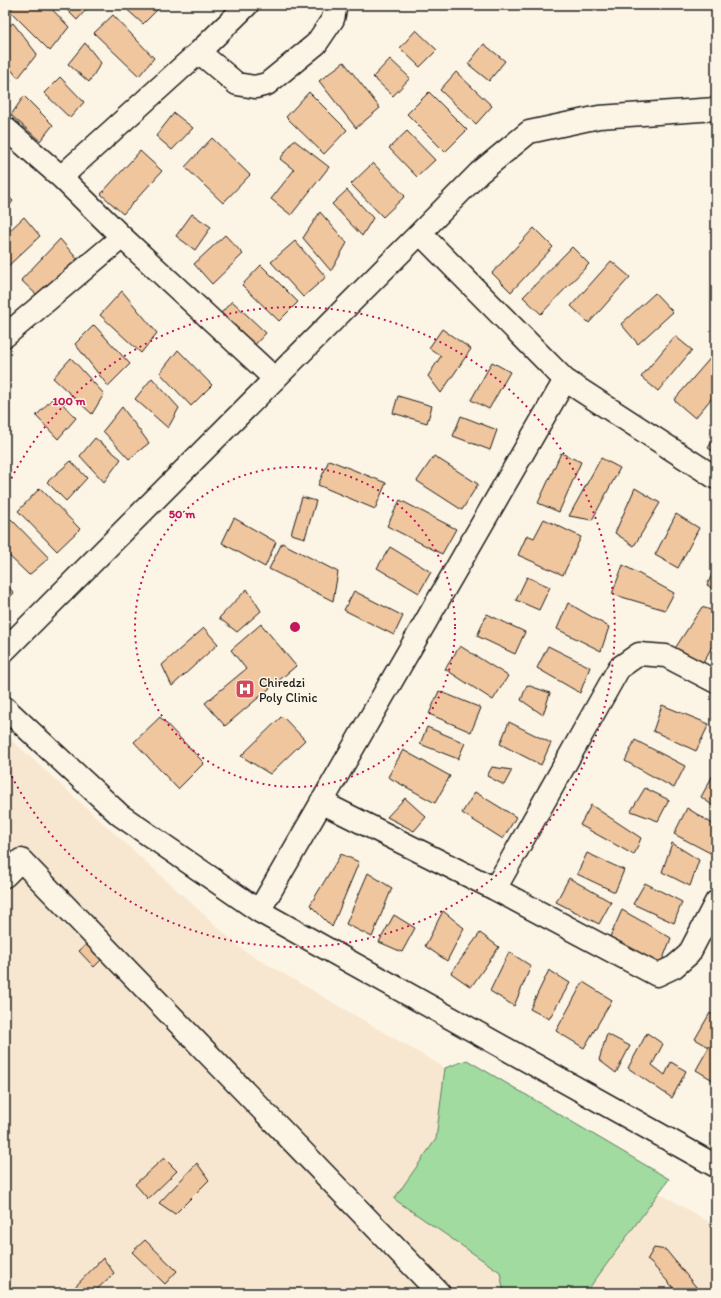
<svg xmlns="http://www.w3.org/2000/svg" width="721" height="1298" font-family="Itim,sans-serif">
<rect width="100%" height="100%" fill="#fcf5e5"/>
<filter id="ink" filterUnits="userSpaceOnUse"><feTurbulence type="fractalNoise" baseFrequency=".025" numOctaves="2"/><feDisplacementMap in="SourceGraphic" scale="8" xChannelSelector="R" yChannelSelector="G"/><feConvolveMatrix kernelMatrix="1 2 1 2 8 2 1 2 1" color-interpolation-filters="sRGB"/></filter>
<g filter="url(#ink)">
<path fill="#f8e7d0" d="M5,734L243,950L716,1226V1293H5Z"/>
<path fill="#a1dba0" stroke="#5e7c5e" d="M467,1060L669,1179L590,1287L589,1293H504L500,1272L394,1199L436,1139L445,1068Z"/>
<path fill="#f0c69f" stroke="#1c1c1c" d="M15,5H48L69,27L50,51L10,11Z
M62,5H90L77,20Z
M122,5H160L161,6L143,24Z
M113,15L154,58L139,76L94,33Z
M13,23L37,54L18,78L5,62V29Z
M416,30L437,50L420,67L400,48Z
M85,43L101,63L89,82L68,64Z
M484,44L505,61L489,81L468,64Z
M390,59L410,78L393,96L373,77Z
M344,62L380,108L356,128L319,81Z
M456,72L492,106L476,124L440,90Z
M5,73L12,80L5,88Z
M60,77L84,102L70,118L44,93Z
M309,92L347,130L324,154L286,117Z
M429,92L467,130L445,152L407,114Z
M24,96L53,125L40,141L11,115Z
M174,113L193,128L172,150L156,136Z
M407,131L435,160L417,177L389,148Z
M212,138L250,175L223,203L185,167Z
M294,140L329,167L291,215L271,199L294,170L280,159Z
M140,151L162,171L123,214L101,194Z
M373,163L405,196L383,217L351,184Z
M347,190L373,218L362,236L332,204Z
M5,193L13,201L5,211Z
M320,212L347,243L331,271L303,238Z
M192,214L211,227L195,250L176,236Z
M24,217L40,236L7,267L5,263V235Z
M534,228L553,247L511,292L492,273Z
M225,235L243,254L212,284L194,264Z
M60,239L78,260L41,299L21,280Z
M295,241L326,277L303,297L271,262Z
M572,247L589,264L541,314L523,297Z
M611,261L630,277L589,323L571,306Z
M261,265L298,302L279,321L242,285Z
M122,291L157,333L141,353L100,315Z
M655,293L673,312L638,344L621,324Z
M232,301L266,333L248,352L214,321Z
M94,325L130,364L108,386L75,344Z
M442,329L471,349L441,393L428,376L441,356L429,348Z
M675,336L692,350L658,391L641,377Z
M178,350L212,385L191,406L160,373Z
M713,355L716,358V393L695,418L674,400Z
M71,358L104,394L92,414L53,378Z
M492,362L510,372L489,409L471,400Z
M152,378L179,408L168,428L135,399Z
M55,396L76,418L58,439L36,416Z
M398,396L432,406L427,423L393,413Z
M122,407L149,443L129,459L103,431Z
M461,416L497,430L490,450L453,436Z
M716,435V453L708,448Z
M95,438L121,459L104,482L80,456Z
M561,453L581,462L559,512L538,503Z
M434,456L478,484L462,510L417,481Z
M601,458L620,468L592,520L569,516Z
M329,460L386,483L375,509L318,485Z
M71,461L87,478L66,501L47,482Z
M40,488L80,529L57,551L18,511Z
M635,488L660,503L634,546L615,533Z
M302,497L316,501L305,538L291,534Z
M400,500L456,529L442,554L387,526Z
M676,514L699,528L678,568L655,555Z
M234,518L276,542L265,567L222,543Z
M11,519L49,558L29,575L5,552V525Z
M544,519L581,537L563,575L518,555L527,535L534,538Z
M282,543L338,572L333,601L269,569Z
M390,547L431,572L419,593L377,568Z
M623,565L674,593L665,610L612,594Z
M716,566V591L707,585Z
M527,577L550,587L539,610L516,600Z
M5,583L14,593L5,602Z
M247,589L261,611L237,632L219,618Z
M354,591L403,616L394,635L344,610Z
M568,603L609,627L601,651L557,629Z
M702,607L716,612V639L702,665L672,653Z
M487,614L525,632L515,654L477,636Z
M261,624L296,666L225,726L205,703L246,669L231,650Z
M204,628L218,644L172,686L162,665Z
M460,646L508,676L493,700L445,669Z
M548,646L590,667L580,693L537,668Z
M527,685L550,693L543,715L521,700Z
M439,691L481,708L471,732L429,714Z
M662,705L709,724L696,751L653,731Z
M282,716L305,740L270,774L241,756Z
M160,717L204,763L178,789L134,742Z
M509,722L551,743L541,765L500,744Z
M427,727L465,743L458,759L420,744Z
M635,740L685,766L674,788L625,761Z
M403,750L450,776L435,803L388,777Z
M492,767L512,770L504,785L487,776Z
M713,775L716,777V808L701,797Z
M645,788L669,800L658,821L631,811Z
M475,792L516,817L503,839L462,813Z
M405,798L426,817L414,831L387,817Z
M591,805L641,838L634,855L580,825Z
M687,808L716,826V856L674,834Z
M672,843L699,860L690,886L662,872Z
M587,853L624,870L615,892L577,874Z
M341,854L359,862L332,927L310,905Z
M368,873L392,888L372,937L346,924Z
M569,878L611,902L599,924L556,902Z
M645,883L682,902L674,923L633,904Z
M622,910L671,938L661,964L609,939Z
M443,911L464,928L447,961L425,946Z
M394,915L415,928L402,952L379,942Z
M480,933L499,947L471,987L451,973Z
M88,943L103,958L94,967L79,951Z
M509,952L531,966L514,1006L490,991Z
M549,970L570,983L549,1019L530,1009Z
M583,982L612,1000L584,1048L556,1031Z
M710,1013L716,1017V1082L696,1070L709,1047L695,1039Z
M647,1033L663,1044L652,1065L665,1075L671,1062L686,1071L672,1098L628,1068Z
M607,1034L630,1046L616,1073L599,1060Z
M164,1158L177,1171L148,1199L135,1184Z
M197,1163L209,1180L175,1214L159,1203Z
M145,1240L177,1271L165,1284L132,1252Z
M654,1248L666,1250L701,1293H678L651,1263L647,1260Z
M103,1258L114,1273L93,1293H69Z"/>
<g fill="none" stroke-linecap="round" stroke-linejoin="round">
<g stroke="#1c1c1c" stroke-width="25">
<path id="minor" d="M199,52L237,84L255,87L267,84L316,44L333,19L336,5
M5,128L61,177L122,237L275,379
M61,177L199,52L247,5
M420,233L479,173L529,132L599,117L716,109
M5,336L122,237
M5,650L420,233L565,380L716,478
M5,708L120,815L259,911L716,1166
M321,802L495,889L657,975L674,967L689,954L716,902
M5,876L21,860L439,1293
M495,889L619,668L639,654L666,656L716,682
M259,911L565,380"/>
</g>
<use href="#minor" stroke="#fcf5e5" stroke-width="22"/>
</g>
</g>
<g fill="none" stroke="#c2185b" stroke-width="2" stroke-dasharray="2 4">
<circle cx="295" cy="627" r="160"/>
<path d="M6 489A320 320 0 1 1 6 765"/>
</g>
<defs>
<g id="hospital-square" transform="scale(1)"><rect x="-9" y="-9" width="18" height="18" rx="4" fill="#d1495b" stroke="#fcf5e5"/><path d="M-5-5h3v3.5h4V-5h3V5h-3V1.5h-4V5h-3Z" fill="#fff"/></g>
</defs>
<g fill-rule="evenodd">
<use href="#hospital-square" x="245" y="689"/>
</g>
<g text-anchor="middle" stroke-width="3" stroke-linejoin="round" paint-order="stroke">
<g font-size="13" fill="#1c1c1c" stroke="#fcf5e5" text-anchor="start">
<text x="259" y="687">Chiredzi<tspan x="259" dy="15">Poly Clinic</tspan></text>
</g>
</g>
<circle cx="295" cy="627" r="6" fill="#c2185b" stroke="#fcf5e5" stroke-width="2"/>
<g font-size="12" text-anchor="middle" font-weight="bold" fill="#c2185b" stroke="#fcf5e5" stroke-width="3" stroke-linejoin="round" paint-order="stroke">
<text x="69" y="405">100 m</text>
<text x="182" y="518">50 m</text>
</g>
<rect width="721" height="1298" fill="none" stroke="#fcf5e5" stroke-width="20"/>
<rect x="10" y="10" width="701" height="1278" fill="none" stroke="#1c1c1c" stroke-width="1.5" filter="url(#ink)"/>
</svg>
